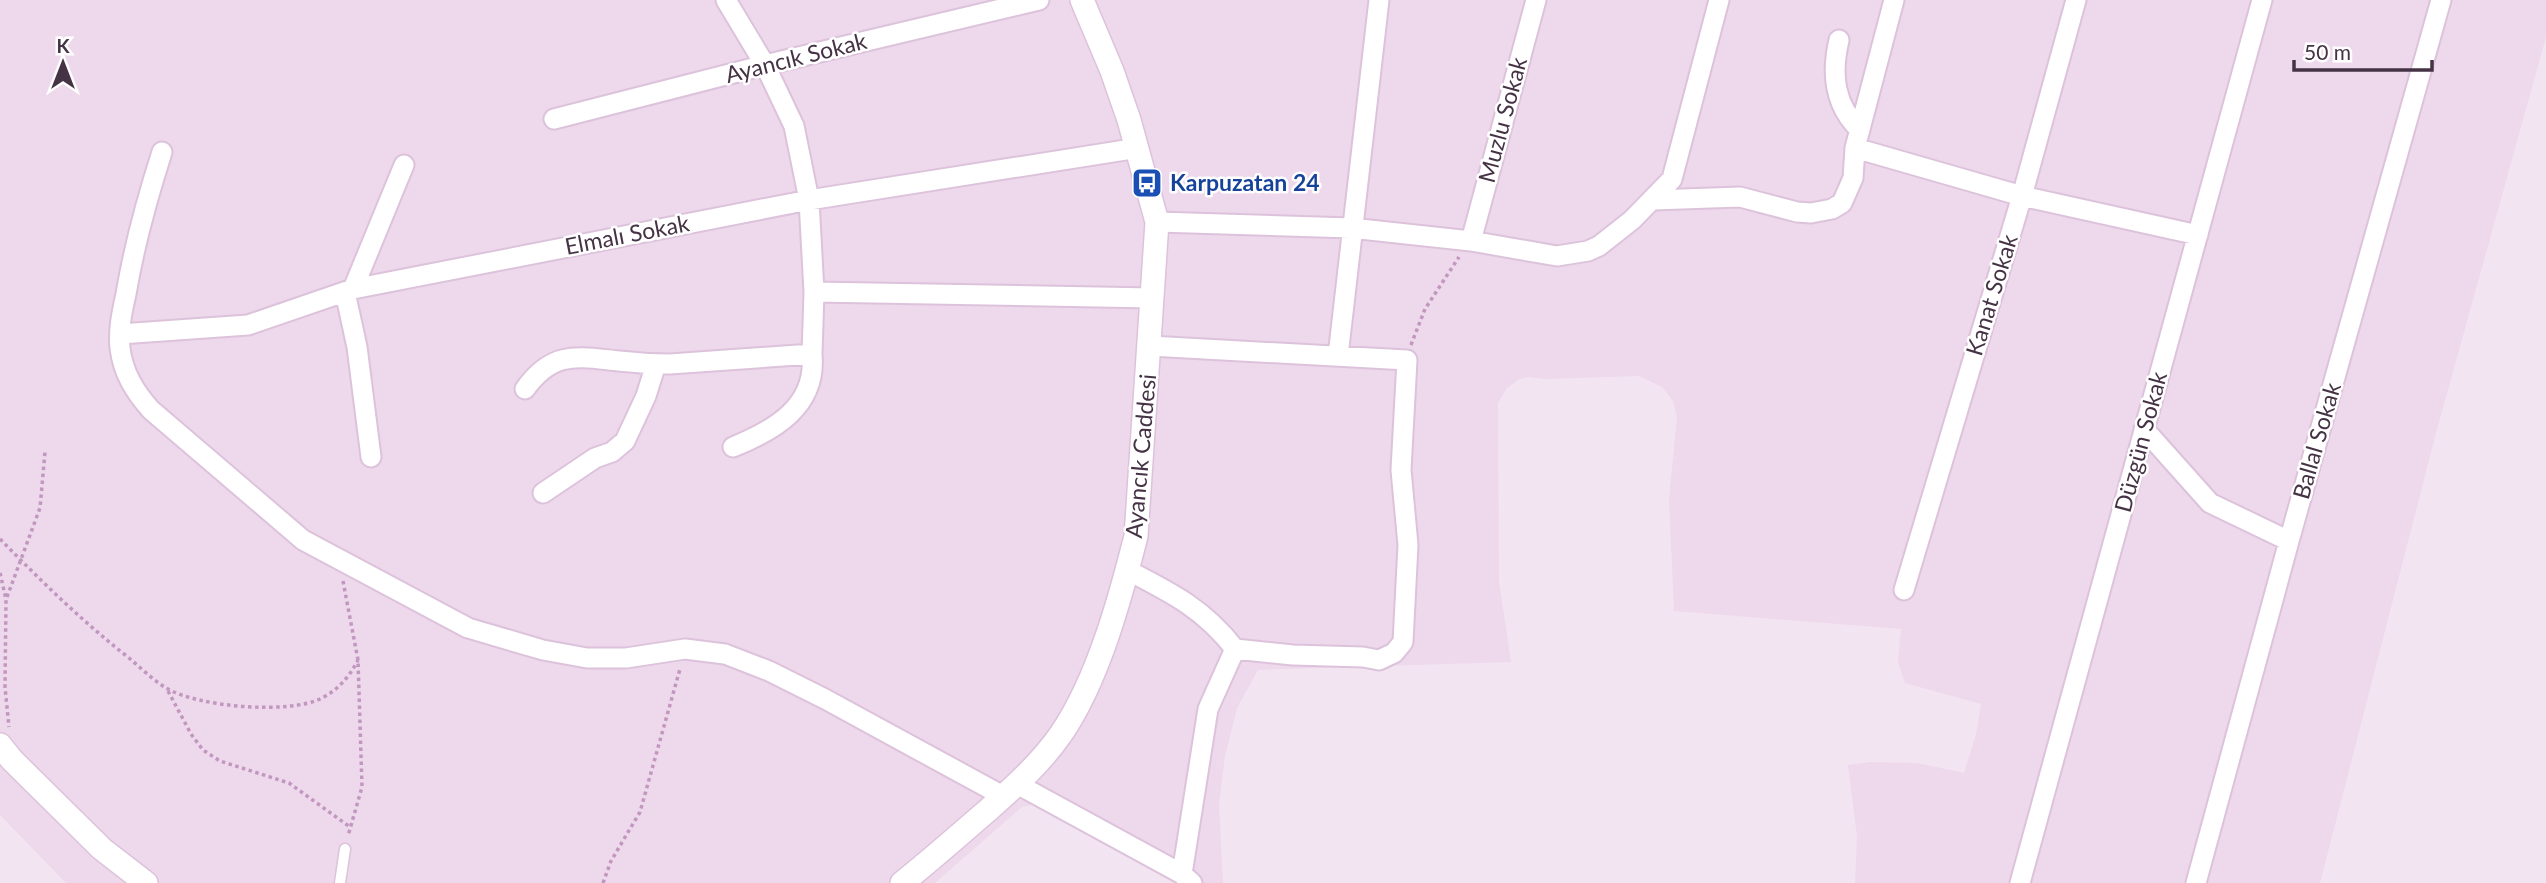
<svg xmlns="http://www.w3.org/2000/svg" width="2546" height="883" font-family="Lato,sans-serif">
<rect width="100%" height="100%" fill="#f3e4f1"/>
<path fill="#eed8ec" d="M0,0H2546V37L2436,433L2320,883H1855L1857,836L1848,765L1871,762L1917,763L1964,773L1976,734L1981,704L1905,683L1898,662L1901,629L1674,611L1669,499L1677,417L1673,401L1662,387L1639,376L1546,379L1528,377L1519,379L1506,389L1498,403L1499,581L1511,662L1258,670L1237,708L1225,756L1219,804L1223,883H1185L1038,804L1022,807L935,883H66L0,815Z"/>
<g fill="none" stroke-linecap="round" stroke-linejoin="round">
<g stroke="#dcc3db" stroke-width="13">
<path id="service" d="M340,883L345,849"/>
</g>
<g stroke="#dcc3db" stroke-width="23">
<path id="minor" d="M1839,40C1831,74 1834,105 1860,130
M554,119L765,65L1039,0
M1855,148L2022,196L2198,235
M162,152C147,199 134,246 126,294C122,312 118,330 120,348C123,373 135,392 151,410L303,540L468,628L543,650L587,658H626L685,649L725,654L769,671L825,699L1003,796
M1653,200L1740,197L1797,212L1811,213L1832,209L1842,203L1853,178L1855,148L1894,0
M1157,222L1351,228L1471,241L1557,256L1588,251L1599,246L1632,220L1672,179L1719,0
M1471,241L1536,0
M353,289L404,165
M345,292L357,347L371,457
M814,292L1153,298
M120,334L248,325L353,289L809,200L1138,148
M1150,346L1407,360L1401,470L1408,545L1403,642L1394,653L1379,660L1363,657L1293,655L1235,649L1208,709L1182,874
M1338,356L1379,0
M525,389C553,350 577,357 619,361C636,363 653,364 670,364L812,354L814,292L809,200L794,126L765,65L726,0
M2144,429L2210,503L2289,541
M733,447C775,430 817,406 812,354
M543,493L595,458L612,452L625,441L646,396L656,364
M1127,570C1172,593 1204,609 1235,649
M1904,590L2022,196L2076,0
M1017,784L1182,874L1192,883
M2020,883L2262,0
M2196,883L2289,541L2441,0"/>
</g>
<g stroke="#dcc3db" stroke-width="26">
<path id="tertiary" d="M0,745L12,760L102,849L146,883
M902,883C931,860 959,835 987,811C1014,787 1040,764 1061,734C1098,680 1120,599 1136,536L1157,222L1129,120L1112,71L1082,0"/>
</g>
<path stroke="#c197bf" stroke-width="3.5" stroke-dasharray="3.5 3.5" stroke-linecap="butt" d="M1411,345L1425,309L1459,257
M0,539C41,581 82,621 129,658C141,668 153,680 166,688C198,707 289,715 322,698C339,689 349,677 358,660
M0,573L6,599L5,687L9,727
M343,581L358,660L362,787L348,836
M7,597L40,508L45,452
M168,691L191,734L203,750L220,761L289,783L350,827
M603,883L611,861L640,812L680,669"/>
<use href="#service" stroke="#fff" stroke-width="10"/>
<use href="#minor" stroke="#fff" stroke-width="19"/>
<use href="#tertiary" stroke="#fff" stroke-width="23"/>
</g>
<defs>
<g id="bus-square" transform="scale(1.575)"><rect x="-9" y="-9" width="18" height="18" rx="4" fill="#1a4fb4" stroke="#fff"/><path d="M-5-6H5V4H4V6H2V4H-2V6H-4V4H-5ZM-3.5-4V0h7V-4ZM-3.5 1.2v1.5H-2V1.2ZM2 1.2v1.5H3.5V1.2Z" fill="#fff"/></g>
</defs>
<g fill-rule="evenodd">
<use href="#bus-square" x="1147" y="183"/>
</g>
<g text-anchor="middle" stroke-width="5" stroke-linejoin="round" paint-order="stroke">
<g font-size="23" fill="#453345" stroke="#fff">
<text transform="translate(796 58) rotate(-14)" y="8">Ayancık Sokak</text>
<text transform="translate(1503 120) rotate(-75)" y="8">Muzlu Sokak</text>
<text transform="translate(627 235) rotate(-11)" y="8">Elmalı Sokak</text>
<text transform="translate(1992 295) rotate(-73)" y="8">Kanat Sokak</text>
<text transform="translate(2317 441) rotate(-74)" y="8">Ballal Sokak</text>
<text transform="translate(2141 442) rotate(-75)" y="8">Düzgün Sokak</text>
<text transform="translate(1141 456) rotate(-85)" y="8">Ayancık Caddesi</text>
</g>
<g font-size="23" font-weight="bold" fill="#164399" stroke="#fff" text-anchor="start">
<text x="1170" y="191">Karpuzatan 24</text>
</g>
</g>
<g transform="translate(63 63)" stroke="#ffffff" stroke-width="5" paint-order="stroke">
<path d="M0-5L12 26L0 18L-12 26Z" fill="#453345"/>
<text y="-10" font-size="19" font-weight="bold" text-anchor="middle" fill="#453345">K</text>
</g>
<path d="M2294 60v10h138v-10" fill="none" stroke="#453345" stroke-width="3.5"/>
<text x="2304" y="60" font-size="21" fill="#453345" stroke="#ffffff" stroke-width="5" paint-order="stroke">50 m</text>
</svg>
